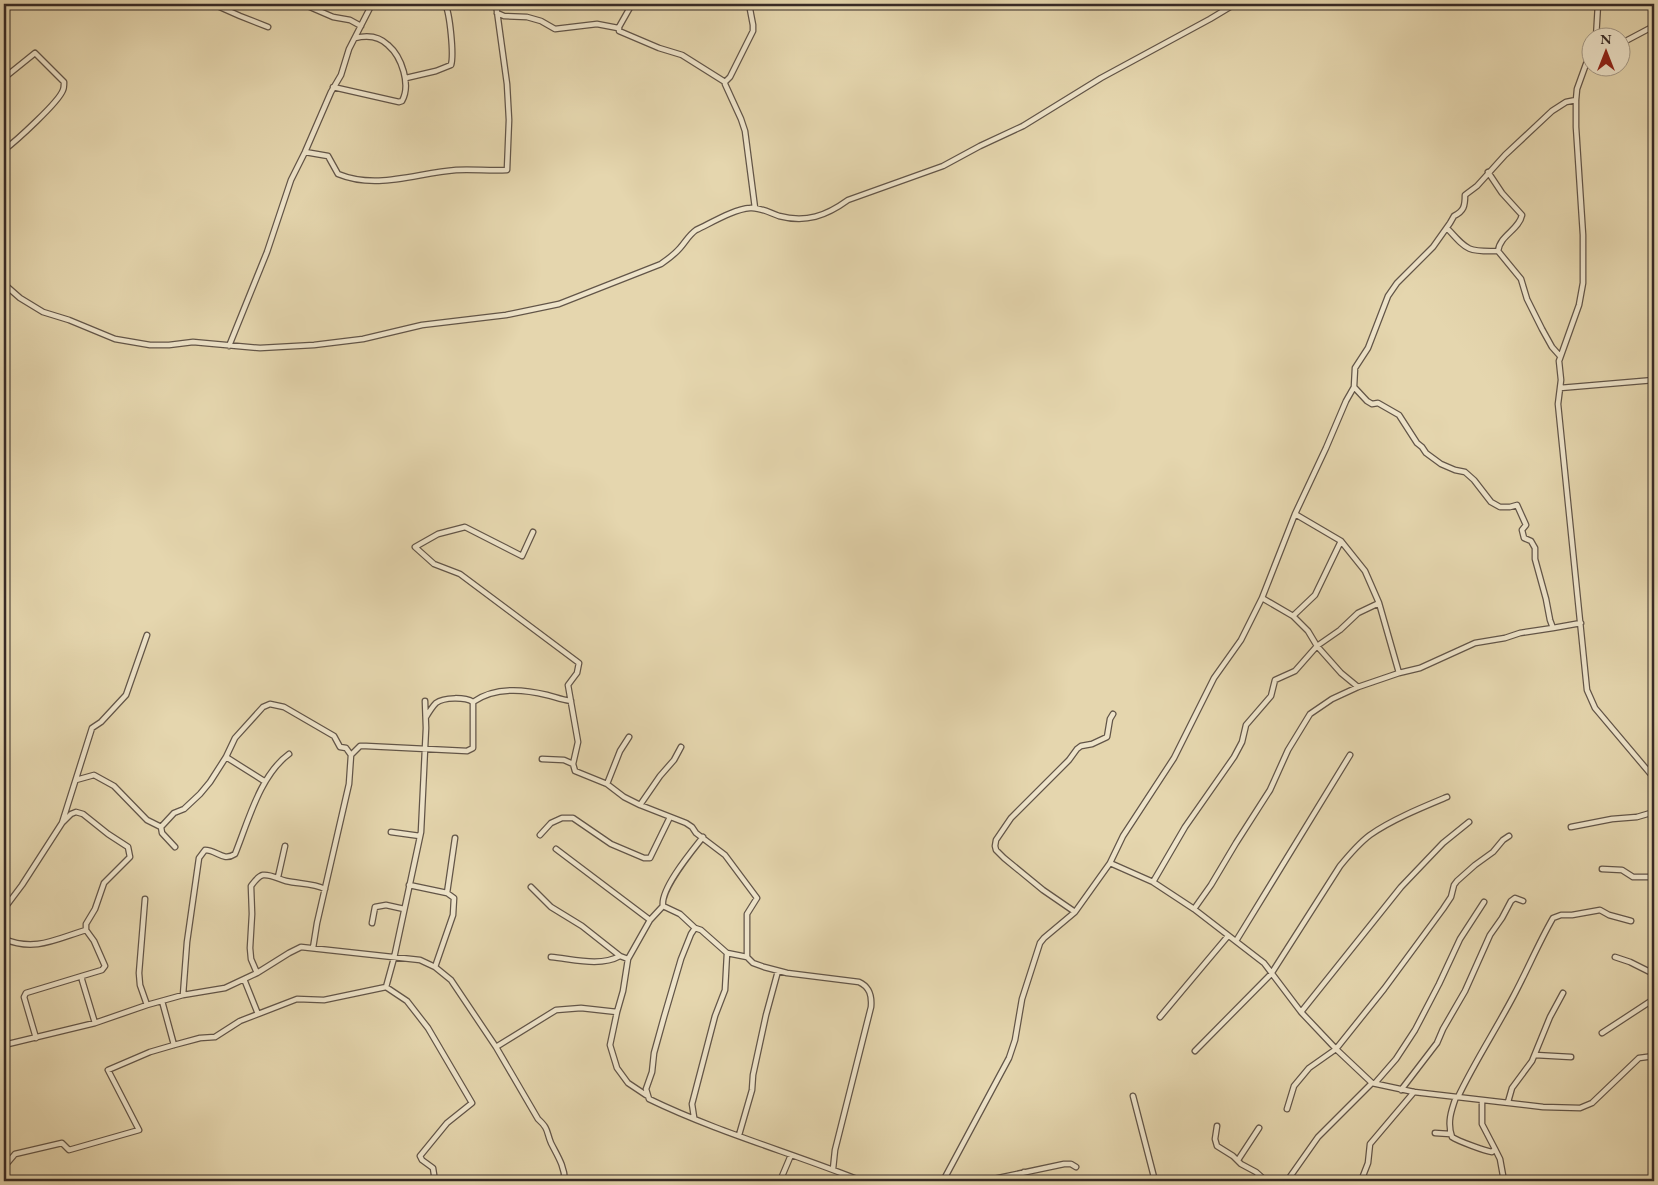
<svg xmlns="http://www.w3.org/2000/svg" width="1658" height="1185" font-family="'EB Garamond',serif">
<rect width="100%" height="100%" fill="#e5d6ae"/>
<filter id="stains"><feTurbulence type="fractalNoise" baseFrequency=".004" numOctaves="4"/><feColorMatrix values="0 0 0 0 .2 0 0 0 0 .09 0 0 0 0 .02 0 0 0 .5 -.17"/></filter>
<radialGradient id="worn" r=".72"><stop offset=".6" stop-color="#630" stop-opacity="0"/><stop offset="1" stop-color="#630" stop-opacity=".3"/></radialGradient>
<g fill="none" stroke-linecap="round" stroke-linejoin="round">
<g stroke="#625548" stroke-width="7">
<path id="street" d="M213,4L240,16L268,27
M303,4L333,17L350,20L361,26
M632,4L619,27V31L659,48L682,55L725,82
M749,4L753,25V31L730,77L725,82V84L741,119L745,131L755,208
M497,13L504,16L527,17L541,21L555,29L597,24L618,28
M1596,38L1598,4
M1620,44L1654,26
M1590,53L1577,89L1576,100V127L1583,235V283L1579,305L1559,361L1561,380L1558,404L1587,690L1595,708L1654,778
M4,78L35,53L64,82C64,85 64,88 63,90C59,102 16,141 4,150
M406,78L436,71L451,65C454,55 450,13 445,4
M333,87L399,102L402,101C411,85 402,57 388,45C379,36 367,35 355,38
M305,152L328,156L338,174C377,190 416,173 456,170C473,169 490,171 507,170L509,120L507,84L496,4
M1488,172L1502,193L1522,215C1519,230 1500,235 1498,251L1521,279L1527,299L1542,329L1552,347L1560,356
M1447,228C1467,250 1467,252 1498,251
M4,284L20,298L43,312L69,320L115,339L150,345H169L193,342L260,348L314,345L363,339L422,325L506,315L559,304L661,264C668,259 674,255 680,248C686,241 689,235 696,230C711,223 734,209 750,208C760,207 770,213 779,216C806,223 826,216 848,200L943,166L980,146L1023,126L1101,78L1210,19L1235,4
M229,346L267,252L291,180L305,152L331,92L341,75L349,49L372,4
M1354,387L1367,401L1372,404L1378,403L1399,415L1417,443L1422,447L1426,453L1441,464L1455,470L1465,472L1474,480L1491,502L1500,507H1510L1517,505L1526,525L1522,530L1524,538L1531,541L1535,548V559L1546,599L1550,620L1553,628L1581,623
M1560,388L1654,380
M1295,514L1341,541L1365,571L1379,603L1399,673
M533,532L522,556L465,527L438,534L415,547L434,564L460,574L579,663L577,673L568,685L578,742L573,764
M1262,598L1293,616L1308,631L1317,646L1341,673L1358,687
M1293,616L1315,595L1341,541
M473,702C494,687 523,689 547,695C555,697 562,700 571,701
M226,757L264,781
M542,759L564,760L573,764L575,771L607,784L624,797L640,805L686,823L692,827L696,833L725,855L757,898L747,914V957
M76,780L94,775L114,786L147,820L161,827
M607,784L620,751L629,737
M640,805L660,776L674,760L681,747
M63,822L71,814L76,812L83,814L108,834L128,847L130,857L104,883L95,909L86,924V930L94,941L105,966L102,970L82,976V980L95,1023
M1571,827L1612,819L1637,817L1654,812
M391,832L420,836
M540,835L551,823L562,818H573L611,844L644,858H650L670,817
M175,847L162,833L161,827L174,813L184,809L200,794L210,782L226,757L235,738L263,707L270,704L284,707L334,736L340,747L346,748L351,755
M556,849L650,920
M1110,863L1153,882L1194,909L1264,963L1301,1012L1336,1049L1372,1083L1414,1092L1543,1107L1580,1108L1592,1103L1639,1058L1654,1056
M1602,869L1622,870L1633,877H1654
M278,877L285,846
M1153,882L1185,827L1234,757L1242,742L1246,725L1271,696L1275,680L1295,671L1317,646L1340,630L1358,613L1379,603
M409,885L447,893L454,898L453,915L435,967
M531,887L551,907L582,926L620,956
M447,893L455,838
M145,899L139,973L140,985L147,1005
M4,909L22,885L62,823L92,728L101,722L126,695L147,635
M1194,909L1211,885L1236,843L1270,790L1288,750L1310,714L1332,699L1358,687L1399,673L1420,668L1475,643L1505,638L1520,633L1553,628
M1075,912L1043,890L1004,858L996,850L995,846L996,840L1011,818L1069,760L1077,749L1081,746L1092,744L1107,737L1110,719L1113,714
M372,923L375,907L386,905L404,909
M695,928L680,914L663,906C660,889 692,851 703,837
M4,939C35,952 56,939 86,930
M1236,941L1350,755
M313,948L317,923L349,784L351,755L360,746H366L467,751L473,748V702C465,697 444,697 436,703C432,707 429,712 426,717
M551,957C573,959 600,967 620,956L628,959
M1615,957L1630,962L1654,974
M257,973L251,959L250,948L252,914L251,886C254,882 258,876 263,875C271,874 278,879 286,881C299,884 313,883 325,889
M244,979L258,1014
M386,987L394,958L421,832L426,728L425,701
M183,995L187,942L199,858L205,850C217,850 223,862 235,854C248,822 260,775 289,754
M162,1001L174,1045
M1301,1012L1401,887L1443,843L1469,822
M1160,1017L1228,936
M1602,1033L1654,999
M36,1038L24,997L26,993L82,976
M4,1045L95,1023L147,1005L183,995L225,988L257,973L289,953L301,947L420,960L435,967L451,980L496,1047L538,1119C549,1129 546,1131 551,1143C558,1157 564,1165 565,1181
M496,1047L556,1010L581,1008L617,1012
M1195,1051L1271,974L1340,866C1349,855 1358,844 1370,835C1391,820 1423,807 1447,797
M1535,1055L1571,1057
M1376,1082L1396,1059L1415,1030L1439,984L1460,939L1484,902
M1401,1090L1437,1043L1443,1029L1465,991L1490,935L1502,918L1511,901L1515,898L1523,901
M646,1095L628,1083L617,1068L610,1045L617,1012L623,991L628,959L650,920L663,906
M1133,1096L1155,1181
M1456,1097C1451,1111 1447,1123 1452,1137C1458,1141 1485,1151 1492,1152L1495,1149L1500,1159L1504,1181
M1458,1097C1474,1063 1495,1031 1513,997C1527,971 1538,944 1553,918L1561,915H1572L1600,910L1609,915L1631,921
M1482,1100V1124L1495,1149
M1508,1102L1512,1088L1532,1061L1550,1017L1563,993
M1287,1109L1294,1086L1309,1068L1336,1049L1384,989L1443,909L1451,897L1454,885L1457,881L1475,865L1493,852L1503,840L1509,836
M694,1117L692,1104L715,1016L725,990L727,953
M1217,1126L1215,1139L1217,1146L1233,1156L1241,1164L1256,1172L1266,1181
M1435,1133L1450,1134
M739,1135L752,1090L753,1075L766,1015L778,971
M1238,1160L1259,1128
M4,1167L15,1154L62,1143L69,1150L139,1130L108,1070L150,1052L174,1045L200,1038L215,1037L240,1021L297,999L324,1000L386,987L407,1001L428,1028L472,1103L447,1123L420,1156L422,1160L433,1168L435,1181
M833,1169L835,1150L871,1007C872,996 870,987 859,982L787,973L764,967L753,963L747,957L727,953L701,930L695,928L691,934L681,959L664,1017L654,1053L652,1072L646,1089L649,1099C717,1132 792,1153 862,1181
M1024,1172L1025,1181
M780,1181L791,1155
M943,1181L1009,1058L1015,1040L1022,999L1040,943L1044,938L1075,912L1110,863L1123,836L1174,758L1214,678L1241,640L1262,598L1295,514L1326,448L1346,401L1354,387L1355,368L1368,348L1388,296L1397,283L1433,247L1450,223L1454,216C1464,211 1465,206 1465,195L1477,186L1505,155L1552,111L1566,102L1576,100
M984,1181L1064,1164H1071L1076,1167
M1287,1181L1318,1137L1372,1083
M1361,1181L1368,1163L1370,1144L1414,1092"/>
</g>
<use href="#street" stroke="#eee4ca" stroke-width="4.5"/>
</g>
<rect width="1658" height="1185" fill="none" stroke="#e5d6ae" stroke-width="20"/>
<rect x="5" y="5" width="1648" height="1175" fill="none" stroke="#372a26" stroke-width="2.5"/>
<rect x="10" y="10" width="1638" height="1165" fill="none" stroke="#372a26"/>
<g transform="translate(1606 52)"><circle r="24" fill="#eee4ca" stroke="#a59a88"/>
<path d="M0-4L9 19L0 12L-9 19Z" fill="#8f2418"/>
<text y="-8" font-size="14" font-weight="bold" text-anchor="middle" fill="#372a26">N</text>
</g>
<rect width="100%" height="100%" filter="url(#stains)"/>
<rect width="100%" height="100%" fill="url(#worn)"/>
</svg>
